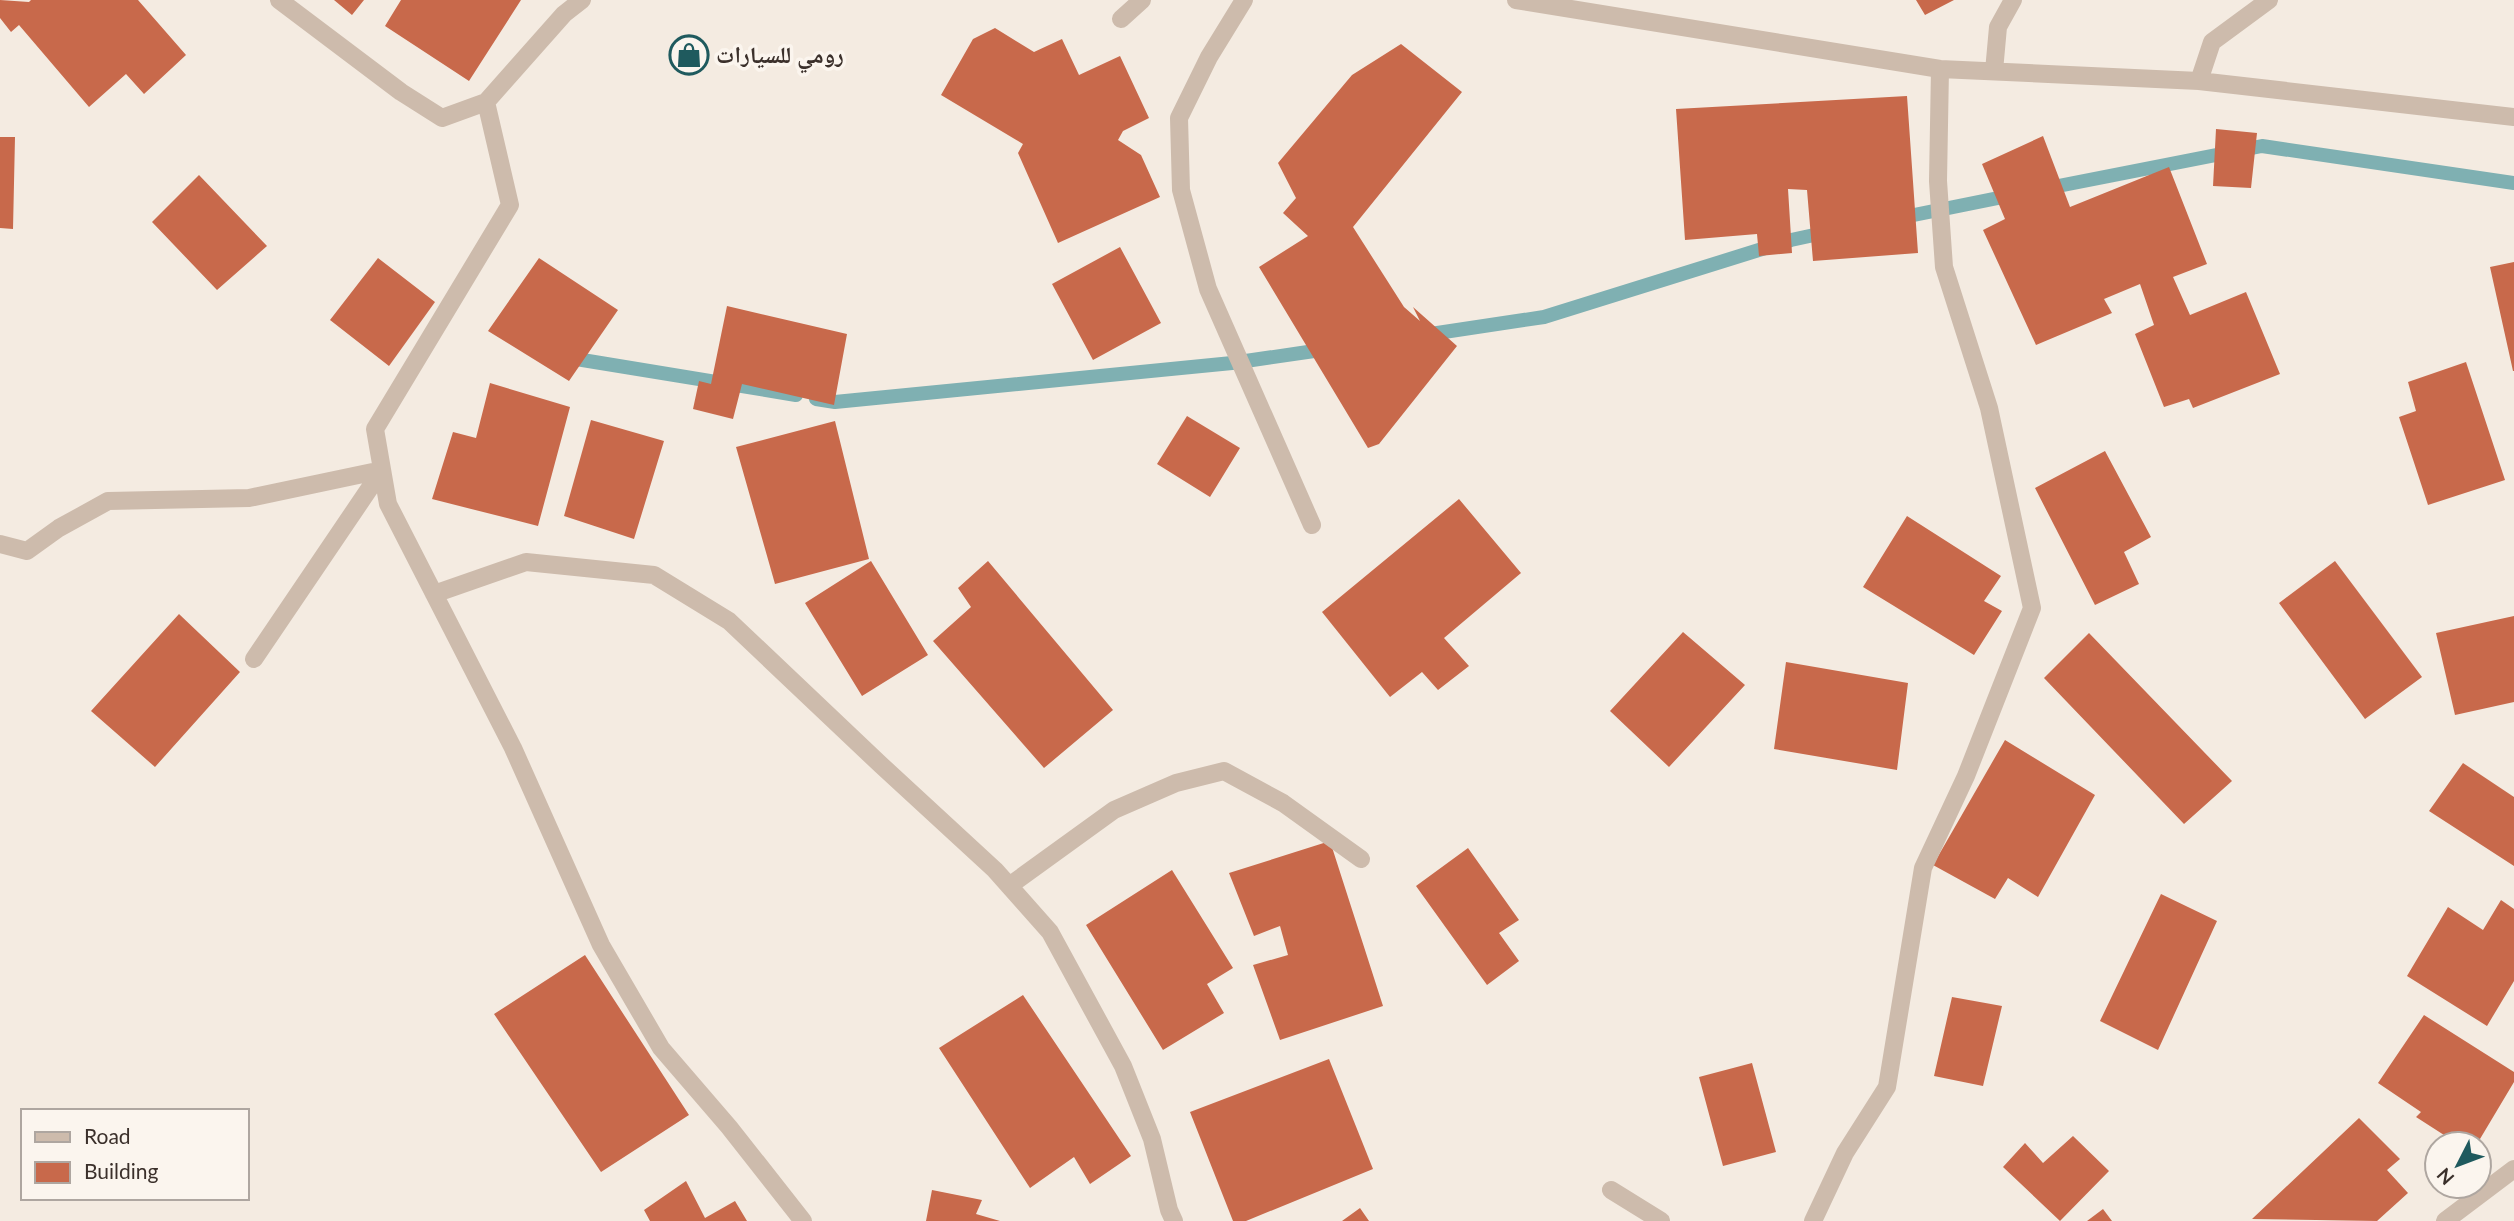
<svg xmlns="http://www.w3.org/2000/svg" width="2514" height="1221" font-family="Lato,'Noto Naskh Arabic',sans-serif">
<rect width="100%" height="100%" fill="#f4ebe1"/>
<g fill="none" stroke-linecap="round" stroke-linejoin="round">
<path stroke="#7fb0b2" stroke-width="14" d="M2043,189L2262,146L2514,183
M1899,218L2013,195
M1424,335L1544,317L1791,240L1828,232
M564,357L796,395
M816,399L835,402L1232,363L1328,349"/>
</g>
<path fill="#c8694b" d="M0,0L29,2L31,0H138L186,55L144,94L126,74L89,107L19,25L11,32L0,18Z
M334,0H364L352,15Z
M401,0H521L469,81L385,26Z
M1916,0H1954L1925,15Z
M995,28L1034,52L1062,39L1079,75L1120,56L1149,118L1123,131L1118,140L1141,155L1160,197L1058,243L1018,153L1023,144L941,95L973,39Z
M1401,44L1462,92L1353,227L1404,307L1420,321L1413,307L1457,346L1379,444L1368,448L1259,267L1308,236L1283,213L1296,198L1278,163L1352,75Z
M1907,96L1918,253L1813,261L1807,190L1788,189L1792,253L1759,256L1757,234L1685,240L1676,109Z
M2216,129L2257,133L2251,188L2213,186Z
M2043,136L2070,207L2169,167L2207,264L2173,277L2190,315L2246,292L2280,374L2193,408L2189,399L2164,407L2135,334L2154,325L2140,284L2104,299L2112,313L2036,345L1983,230L2005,219L1982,164Z
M0,137H15L13,229L0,228Z
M199,175L267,246L217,290L152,222Z
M1120,247L1161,323L1093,360L1052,284Z
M378,258L435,302L389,366L330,320Z
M539,258L618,310L569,381L488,331Z
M2514,262V371H2513L2490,267Z
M727,306L847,334L834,405L742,384L733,419L693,409L699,381L711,384Z
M2466,362L2505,480L2428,505L2399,417L2416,411L2408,382Z
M490,383L570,407L538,526L432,499L453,432L476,438Z
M1187,416L1240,448L1210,497L1157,464Z
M591,420L664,441L634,539L564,516Z
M835,421L869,559L775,584L736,447Z
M2105,451L2151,537L2124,552L2139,584L2095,605L2035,488Z
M1459,499L1521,573L1444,638L1469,666L1438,690L1422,672L1390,697L1322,612Z
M1907,516L2001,576L1984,601L2002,611L1974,655L1863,587Z
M871,561L928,655L862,696L805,603Z
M988,561L1113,710L1044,768L933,641L971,607L958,588Z
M2335,561L2422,677L2365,719L2279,603Z
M179,614L240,672L155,767L91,711Z
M2514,616V702L2455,715L2436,633Z
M1683,632L1745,685L1669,767L1610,711Z
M2089,633L2232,781L2184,824L2044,678Z
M1786,662L1908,683L1897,770L1774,749Z
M2005,740L2095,795L2038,897L2008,878L1995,899L1933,865Z
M2463,763L2514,797V866L2429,811Z
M1330,841L1383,1006L1280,1040L1253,965L1288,955L1280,926L1254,936L1229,873Z
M1468,848L1519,920L1499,933L1519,961L1487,985L1416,886Z
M1172,870L1233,968L1207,984L1224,1013L1163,1050L1086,925Z
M2161,894L2217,921L2158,1050L2100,1021Z
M2501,900L2514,909V981L2487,1026L2407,976L2448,907L2483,930Z
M585,955L689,1115L601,1172L494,1014Z
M1023,995L1131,1156L1090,1184L1074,1157L1030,1188L939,1048Z
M1952,997L2002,1006L1983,1086L1934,1076Z
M2424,1015L2514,1072V1082L2477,1144H2458L2416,1117L2421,1112L2378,1083Z
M1329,1059L1373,1169L1246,1221H1233L1190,1112Z
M1752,1063L1776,1152L1723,1166L1699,1077Z
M2359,1118L2400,1159L2387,1170L2408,1193L2377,1221L2252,1219Z
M2073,1136L2109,1171L2060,1221L2003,1167L2025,1143L2043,1163Z
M686,1181L705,1218L735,1201L747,1221H650L644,1210Z
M932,1190L982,1200L976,1214L1000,1221H926Z
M1360,1208L1369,1221H1342Z
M2103,1209L2112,1221H2087Z"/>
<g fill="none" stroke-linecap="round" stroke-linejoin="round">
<path stroke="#cdbbac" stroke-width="18" d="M279,0L401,92L442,118L486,102L564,14L582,0
M1244,0L1209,57L1179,118L1181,190L1208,289L1312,525
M1516,0L1940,69L2199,81L2514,117
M1121,19L1142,0
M1994,71L1998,27L2013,0
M2199,81L2212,42L2269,0
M486,102L510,205L375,429L388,504L513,748L601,945L661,1048L729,1127L803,1221
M0,544L27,551L59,528L108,501L249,498L382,470
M434,594L526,562L654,575L729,621L881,765L995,870L1050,932L1123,1066L1152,1139L1169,1210L1174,1221
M254,659L382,470
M1009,886L1114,810L1176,783L1224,771L1283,803L1361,859
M1611,1190L1661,1221
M1813,1221L1845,1153L1887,1087L1923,868L1966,776L2032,608L1989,408L1944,267L1938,181L1940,69
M2445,1221L2514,1169"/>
</g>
<defs>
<g id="shop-ring" transform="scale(2.0125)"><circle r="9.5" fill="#fbf5ee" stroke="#1f5a5e" stroke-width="1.5"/><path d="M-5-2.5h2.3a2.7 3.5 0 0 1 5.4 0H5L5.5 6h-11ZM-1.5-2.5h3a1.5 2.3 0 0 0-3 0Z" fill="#1f5a5e"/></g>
</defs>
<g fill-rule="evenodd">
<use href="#shop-ring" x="689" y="55"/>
</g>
<g text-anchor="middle" stroke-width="7" stroke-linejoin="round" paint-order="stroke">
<g font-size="23" font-weight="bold" fill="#3b302b" stroke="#fbf5ee" text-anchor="start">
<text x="716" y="63">رومي للسيارات</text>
</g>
</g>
<rect x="21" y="1109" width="228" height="91" fill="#fbf5ee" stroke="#aea6a0" stroke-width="2"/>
<rect x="35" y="1132" width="35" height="10" fill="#cdbbac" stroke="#aea6a0" stroke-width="2"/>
<text x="84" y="1144" font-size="21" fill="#3b302b">Road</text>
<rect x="35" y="1162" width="35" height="21" fill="#c8694b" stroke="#aea6a0" stroke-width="2"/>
<text x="84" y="1179" font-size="21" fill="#3b302b">Building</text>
<g transform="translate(2458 1165) rotate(228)"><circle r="33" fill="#fbf5ee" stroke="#aea6a0" stroke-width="2"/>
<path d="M0-5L12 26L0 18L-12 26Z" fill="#1f5a5e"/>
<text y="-10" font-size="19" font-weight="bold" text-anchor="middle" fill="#3b302b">N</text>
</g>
</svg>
